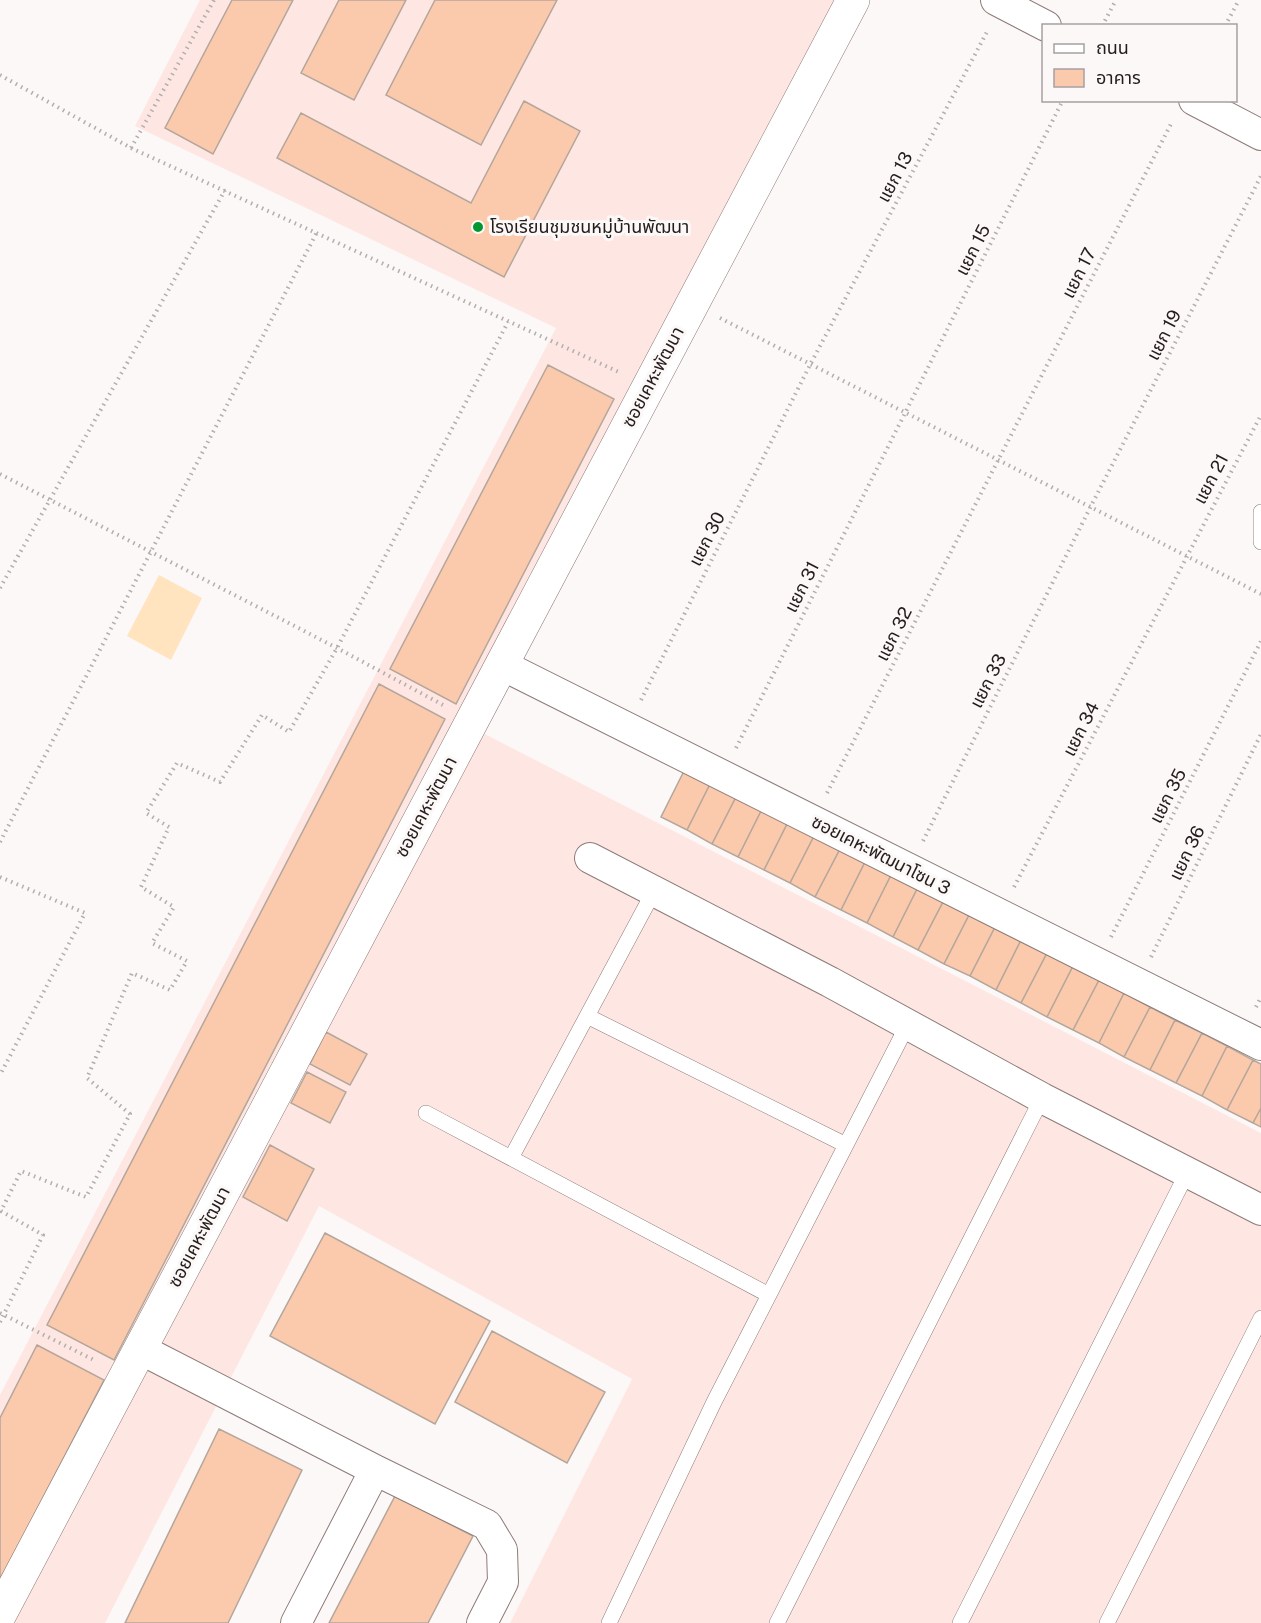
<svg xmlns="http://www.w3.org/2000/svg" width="1261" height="1623" font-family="'Public Sans','Noto Sans Thai',sans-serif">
<rect width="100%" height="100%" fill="#fcf8f8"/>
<path fill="#fee7e3" d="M200,0H867L481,732L1261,1133V1623H510L632,1379L319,1206L105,1623H0V1395L556,328L135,126Z"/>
<path fill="#ffe4bf" d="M159,575L202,598L171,660L127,636Z"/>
<path fill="#fbcaac" stroke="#b5a69c" stroke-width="1.5" d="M232,0H293L213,154L165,128Z
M339,0H406L354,100L301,73Z
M435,0H557L481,145L386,95Z
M524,101L580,131L504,277L277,158L301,113L471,203Z
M548,365L614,399L456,704L390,669Z
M379,684L445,719L114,1360L47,1325Z
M686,767L712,780L687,830L661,817Z
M712,780L738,793L712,844L687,830Z
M738,793L763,807L738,857L712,844Z
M763,807L789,820L764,870L738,857Z
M789,820L815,834L790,883L764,870Z
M815,834L841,847L815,897L790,883Z
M841,847L866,860L841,910L815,897Z
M866,860L892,873L867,923L841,910Z
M892,873L918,887L893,937L867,923Z
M918,887L944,900L918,950L893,937Z
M944,900L970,913L944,964L918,950Z
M970,913L995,927L970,976L944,964Z
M995,927L1021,940L996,990L970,976Z
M1021,940L1047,953L1021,1003L996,990Z
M1047,953L1073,966L1047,1017L1021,1003Z
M1073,966L1099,980L1073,1030L1047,1017Z
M1099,980L1124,993L1099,1043L1073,1030Z
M1124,993L1150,1007L1124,1057L1099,1043Z
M1150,1007L1175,1020L1150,1070L1124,1057Z
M1175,1020L1202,1033L1176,1083L1150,1070Z
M326,1032L367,1054L350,1085L310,1064Z
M1202,1033L1227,1046L1202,1096L1176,1083Z
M1227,1046L1253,1060L1227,1110L1202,1096Z
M1253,1060L1261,1064V1108L1253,1123L1227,1110Z
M307,1072L346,1092L330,1123L291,1103Z
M1261,1108V1127L1253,1123Z
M270,1145L314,1169L287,1221L243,1197Z
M325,1233L490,1321L435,1424L270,1336Z
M492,1331L605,1392L567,1463L455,1402Z
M37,1345L104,1380L0,1580V1418Z
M219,1429L302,1470L228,1623H125Z
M395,1496L473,1536L428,1623H329Z"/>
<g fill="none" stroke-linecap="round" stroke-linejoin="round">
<g stroke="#8d7b78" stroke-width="16">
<path id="service" d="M1261,512V542
M587,1016L846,1145
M426,1113L769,1295
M511,1158L654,891
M609,1623L714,1402L907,1026
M777,1623L1042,1098
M960,1623L1187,1173
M1107,1623L1261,1318"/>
</g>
<g stroke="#8d7b78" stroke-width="32">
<path id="minor" d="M996,0L1046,26
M1194,100L1261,135
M502,665L1261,1045
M590,858L830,982L1042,1098L1261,1210
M140,1349L375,1470L487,1525L502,1550L503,1582L482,1623
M296,1623L375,1470"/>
</g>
<g stroke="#8d7b78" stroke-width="34">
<path id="tertiary" d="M0,1614L853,0"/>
</g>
<path stroke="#b3aeae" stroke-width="4" stroke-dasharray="1.5 4.5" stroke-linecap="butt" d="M1102,26L1116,0
M1225,26L1239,0
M0,75L131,148L214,0
M131,148L621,373
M720,318L1261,594
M0,474L337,648L445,706
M0,588L225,190
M641,700L811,363L988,30
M736,748L1063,100
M827,793L1172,122
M923,841L1091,506L1261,176
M0,842L317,232
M0,877L85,913L0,1075
M1014,887L1261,415
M1111,937L1261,641
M1151,957L1261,734
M1256,1007L1261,997
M0,1313L96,1361
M0,1322L43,1235L1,1211L21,1171L86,1197L130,1114L87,1078L132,973L170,990L187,961L152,943L174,907L141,887L169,827L146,813L177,763L220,782L262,715L289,732L337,648L508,322"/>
<use href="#service" stroke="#fff" stroke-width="15"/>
<use href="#minor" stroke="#fff" stroke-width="30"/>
<use href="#tertiary" stroke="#fff" stroke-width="33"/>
</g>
<circle fill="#02972f" stroke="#fcf8f8" stroke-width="2" cx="478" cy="227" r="6"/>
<g text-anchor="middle" stroke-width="6" stroke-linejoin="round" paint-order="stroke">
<g font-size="18" fill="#241d1c" stroke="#fcf8f8">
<text transform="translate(895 177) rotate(-62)" y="6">แยก 13</text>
<text transform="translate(973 250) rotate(-63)" y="6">แยก 15</text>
<text transform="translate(1079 273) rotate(-63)" y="6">แยก 17</text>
<text transform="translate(1164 335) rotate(-63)" y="6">แยก 19</text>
<text transform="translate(653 377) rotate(-62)" y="6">ซอยเคหะพัฒนา</text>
<text transform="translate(1211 479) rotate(-62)" y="6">แยก 21</text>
<text transform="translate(707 539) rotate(-63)" y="6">แยก 30</text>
<text transform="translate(802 587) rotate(-63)" y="6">แยก 31</text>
<text transform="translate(894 634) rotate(-63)" y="6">แยก 32</text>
<text transform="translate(988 681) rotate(-63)" y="6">แยก 33</text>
<text transform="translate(1081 729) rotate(-63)" y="6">แยก 34</text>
<text transform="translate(1168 796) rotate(-63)" y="6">แยก 35</text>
<text transform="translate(426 807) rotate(-62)" y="6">ซอยเคหะพัฒนา</text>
<text transform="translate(1187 853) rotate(-64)" y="6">แยก 36</text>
<text transform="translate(881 855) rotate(27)" y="6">ซอยเคหะพัฒนาโซน 3</text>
<text transform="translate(199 1237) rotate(-62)" y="6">ซอยเคหะพัฒนา</text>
</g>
<g font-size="18" fill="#241d1c" stroke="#fcf8f8" text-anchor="start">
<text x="490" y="233">โรงเรียนชุมชนหมู่บ้านพัฒนา</text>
</g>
</g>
<rect x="1042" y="24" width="195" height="78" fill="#fcf8f8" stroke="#a6a0a0" stroke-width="1.5"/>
<rect x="1054" y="44" width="30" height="9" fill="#ffffff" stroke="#a6a0a0" stroke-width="1.5"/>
<text x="1096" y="54" font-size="18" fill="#241d1c">ถนน</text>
<rect x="1054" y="69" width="30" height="18" fill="#fbcaac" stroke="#a6a0a0" stroke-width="1.5"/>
<text x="1096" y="84" font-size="18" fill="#241d1c">อาคาร</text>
</svg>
